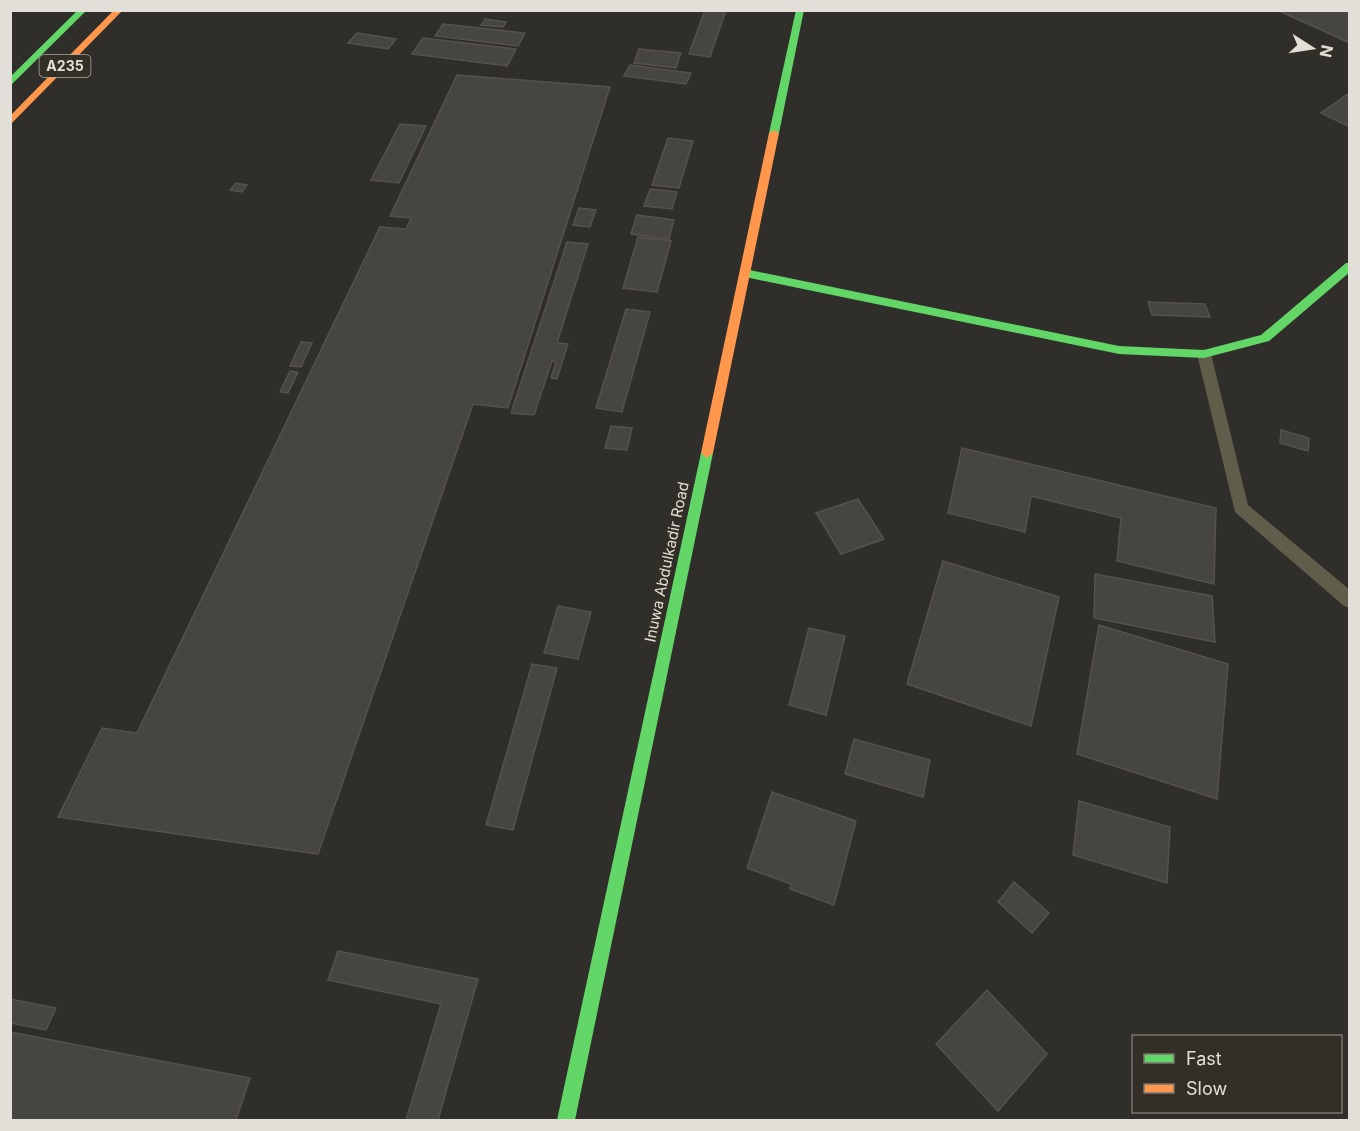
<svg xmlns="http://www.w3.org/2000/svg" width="1360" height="1131" font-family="Inter,sans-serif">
<rect width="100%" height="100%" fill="#302e2a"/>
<path fill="#474542" stroke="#54514e" stroke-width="1.5" d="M705,10H726L710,57L689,54Z
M1277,10H1350V43Z
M485,19L506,22L503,27L481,25Z
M443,24L525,33L518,46L435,36Z
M357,33L396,39L388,49L348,43Z
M423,38L516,49L507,66L412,54Z
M639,49L681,53L676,68L634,63Z
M630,65L691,73L686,84L624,76Z
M457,75L610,87L508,408L473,404L318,854L58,817L102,728L137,733L380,227L406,229L411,218L390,216Z
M1348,94L1350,127L1321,113Z
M400,124L426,126L399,183L371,180Z
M668,138L693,141L679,188L652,185Z
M236,183L247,185L242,192L230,190Z
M650,189L677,192L672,209L644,206Z
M579,208L596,210L590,227L573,225Z
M637,215L674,220L669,239L631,234Z
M638,237L671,241L657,292L623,288Z
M567,242L588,244L557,343L568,344L557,379L551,378L556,362L552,361L534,415L511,413Z
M1148,302L1205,304L1210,317L1152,315Z
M626,309L650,312L622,412L596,408Z
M301,342L312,343L301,367L290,366Z
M290,371L298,372L288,393L280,392Z
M611,426L632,428L627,450L605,448Z
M1281,430L1309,438L1308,451L1280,443Z
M962,448L1216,508L1214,584L1117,561L1121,518L1031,496L1025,532L948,513Z
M858,499L884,539L841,554L816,513Z
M943,561L1059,597L1031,726L907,684Z
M1095,574L1212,596L1215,642L1094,618Z
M558,606L591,612L578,659L544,653Z
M1099,625L1228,664L1217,799L1077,754Z
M809,628L845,636L826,715L789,705Z
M532,664L557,668L513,830L486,825Z
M854,739L930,760L923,797L845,774Z
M772,792L856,821L834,905L790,889L791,884L747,868Z
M1079,801L1170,827L1167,883L1073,855Z
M1014,882L1049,913L1032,933L998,902Z
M338,951L478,979L438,1120H406L441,1004L328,980Z
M987,990L1047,1054L998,1111L936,1044Z
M10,999L56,1008L46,1030L10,1023Z
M10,1032L250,1078L236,1120H10Z"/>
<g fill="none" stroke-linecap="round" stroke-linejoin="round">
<path fill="#605e4a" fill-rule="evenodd" d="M1204,349L1211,354L1248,505L1350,590V608L1344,606L1235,512L1197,354Z"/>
<path fill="#63d668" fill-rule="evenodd" d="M78,10H87L10,86V77Z
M796,10H804L779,133L774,136L769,133Z
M1346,263H1350V272L1269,341L1204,358L1119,354L745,277L740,273L745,269L1119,346L1204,350L1261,335Z
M707,448L713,453L575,1120H557L701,453Z"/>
<path fill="#ff974d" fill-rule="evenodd" d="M114,10H123L10,125V116Z
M774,130L779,133L713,453L707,458L701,453L769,133Z"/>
</g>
<g text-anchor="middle" stroke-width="5" stroke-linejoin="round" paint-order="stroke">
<rect fill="#342f26" stroke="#aeaaa3" stroke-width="1.5" x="39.5" y="55" width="51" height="22" rx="4.5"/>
<g font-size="14" font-weight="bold" fill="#e2dfd9">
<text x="65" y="71">A235</text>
</g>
<g font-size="15" fill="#e2dfd9" stroke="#342f26">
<text transform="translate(667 562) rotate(-78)" y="5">Inuwa Abdulkadir Road</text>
</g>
</g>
<rect width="1360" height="1131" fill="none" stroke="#e2dfd9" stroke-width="24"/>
<rect x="1132" y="1035" width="210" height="78" fill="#342f26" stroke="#7a756e" stroke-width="1.5"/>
<rect x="1144" y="1054" width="30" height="9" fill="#63d668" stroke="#7a756e" stroke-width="1.5"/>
<text x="1186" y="1065" font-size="18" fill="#e2dfd9">Fast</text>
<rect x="1144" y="1084" width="30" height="9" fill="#ff974d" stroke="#7a756e" stroke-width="1.5"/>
<text x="1186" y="1095" font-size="18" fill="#e2dfd9">Slow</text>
<g transform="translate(1312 48) rotate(102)" stroke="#342f26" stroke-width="4.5" paint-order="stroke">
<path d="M0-4.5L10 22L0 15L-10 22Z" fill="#e2dfd9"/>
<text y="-9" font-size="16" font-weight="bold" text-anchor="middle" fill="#e2dfd9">N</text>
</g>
</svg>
